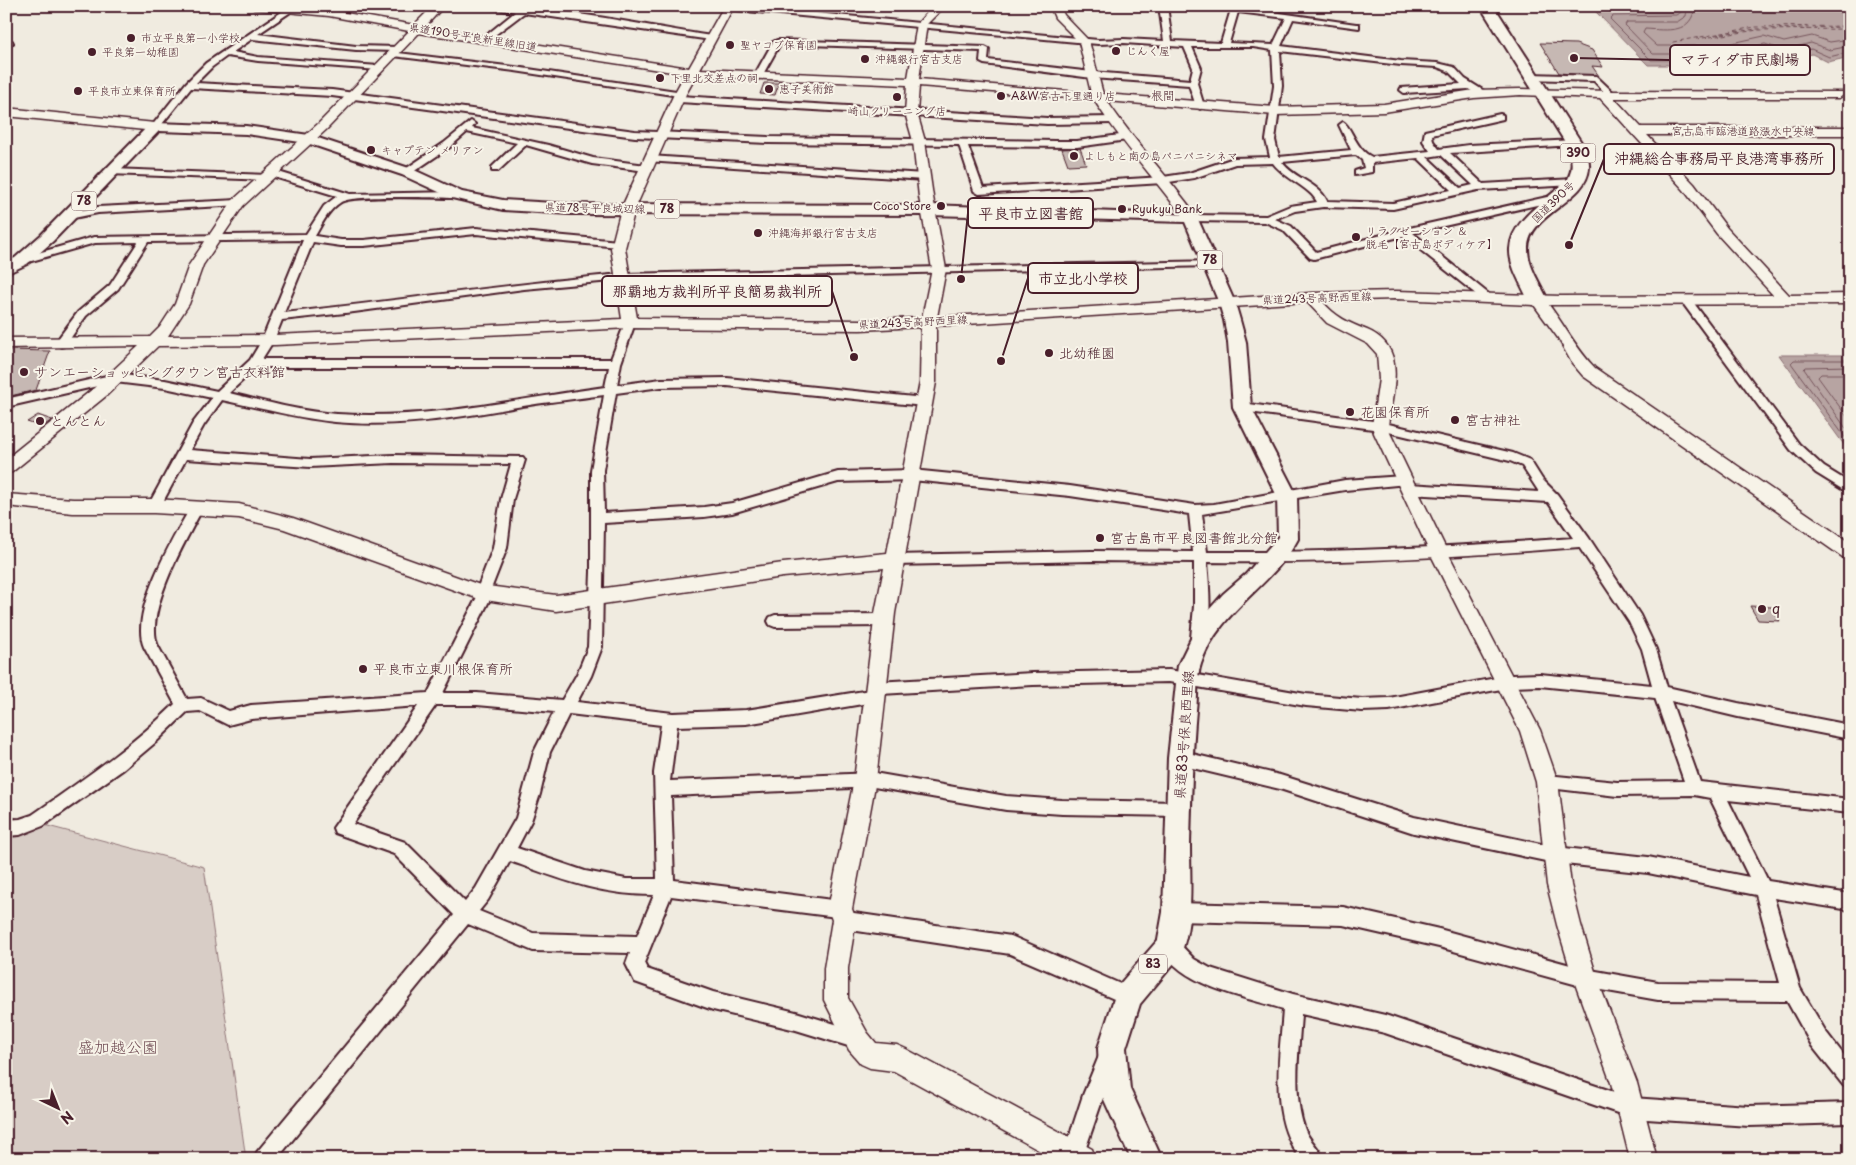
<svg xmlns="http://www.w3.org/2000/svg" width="1856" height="1165" font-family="'Playpen Sans','Klee One',sans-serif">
<rect width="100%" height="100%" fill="#f0ebe0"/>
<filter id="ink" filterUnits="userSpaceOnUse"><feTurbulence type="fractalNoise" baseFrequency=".02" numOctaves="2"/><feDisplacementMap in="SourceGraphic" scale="10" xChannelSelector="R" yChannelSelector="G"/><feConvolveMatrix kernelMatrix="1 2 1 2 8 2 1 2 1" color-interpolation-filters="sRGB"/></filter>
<g filter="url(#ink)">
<path fill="#d8cdc6" stroke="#917678" d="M6,815L204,867L246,1159H6Z"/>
<path fill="#b7a4a2" stroke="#8b6f72" d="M1674,6H1850V57L1828,62L1812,54L1782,62L1766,55L1721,65H1648L1595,11L1677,10Z
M1850,355V453L1779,355Z"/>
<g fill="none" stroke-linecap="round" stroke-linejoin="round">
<path stroke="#76545b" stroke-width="1" d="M1681,6V12L1676,15L1613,16L1610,19L1651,60H1721L1765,50L1783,57L1811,49L1829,57L1850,52
M1687,6L1686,16L1677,22H1627L1625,25L1653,54H1720L1765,44L1783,50L1811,43L1830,50L1850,46
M1695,6C1692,35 1667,30 1645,29L1643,33L1657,46H1719L1764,36L1784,42L1812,36L1830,42L1850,39
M1850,360H1794L1791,363L1850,444
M1850,366L1806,367L1804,369L1850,434
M1850,374H1821L1818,377L1850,421"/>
<path stroke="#704e55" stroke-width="1" stroke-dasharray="4 3" stroke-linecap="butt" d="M1715,35L1756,29L1850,27
M1696,39L1758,30L1850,29
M1673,42L1755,27L1850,26"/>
</g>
<path fill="#c6b8b3" stroke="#4a1f2b" d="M1540,43L1576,44L1592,50L1603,67L1592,66L1599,76L1559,73Z
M764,83H779L775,95L760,94Z
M1080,148L1086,164L1068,165L1062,149Z
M6,350L50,351L36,390L6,397Z
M38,415L52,420L42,427L27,422Z
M1750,606L1772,607L1780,621L1758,620Z"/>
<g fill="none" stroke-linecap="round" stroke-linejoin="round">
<g stroke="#4a1f2b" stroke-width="4">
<path id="street" d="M478,6C555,6 635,24 711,36L715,38L711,40L524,13L487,41H484V37L515,12Z
M711,6H742L1098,40L1124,39L1164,41L1159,6H1167L1172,41L1221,43L1232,6L1356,24H1359V28L1293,19L1281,46L1401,61L1437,63L1454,67L1465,79L1489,94L1482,96L1468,89L1404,93L1400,90L1401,88L1461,84L1448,71L1437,67L1401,65L1280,51L1282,86L1275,140L1279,157L1351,150L1339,125L1343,122C1352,127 1355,149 1372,157L1430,151L1423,141L1425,131L1500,114L1503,115V119L1432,135L1433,141L1439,149L1469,145L1576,140V144L1573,145L1450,153L1483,184L1575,179L1580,182L1575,185L1478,190L1393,209L1323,207L1295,211L1275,219L1291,226L1316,252L1405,229L1556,195L1559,196V200L1413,233L1490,295L1491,297L1490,299H1482L1403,236L1314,259L1310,258L1283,230L1265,222L1191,221L1186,218L1191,215L1266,216L1290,206L1317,202C1311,188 1285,179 1273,163L1235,164L1194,178L1163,183L979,194L974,191L959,145L768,143L635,137L332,96L191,88L158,129L155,130L151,127L186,83L206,63L289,7H292V11L258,34L356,46L398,47L402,49L398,51L356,50L252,39L233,52L258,57L379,66L383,68L379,70L258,61L227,56L212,67L196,83L332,90L635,131L768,137L1055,141H1077L1127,134L1132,137L1127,140L1077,147L968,146L983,188L1163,177L1189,173L1234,158L1270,157L1266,140L1274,86L1272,50L1253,47H1192L1201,68L1197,83L1204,106L1200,109L1196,106L1189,85L1092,78L984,64L980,62L981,51L780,44L762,76L758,79L754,76L773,42L777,40L985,47L989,49L988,60L1092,72L1190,80L1193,68L1184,47L1124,43L1098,44L715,8ZM1238,12L1286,18L1273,45L1229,43ZM1356,155L1362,160L1364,168L1355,171V175L1372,172V163L1418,158L1451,190L1393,203L1327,201C1318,182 1294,179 1282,162ZM1440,155H1441L1473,185L1460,188L1427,157Z
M920,6H935L941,9L937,11Z
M6,41H12L13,43L6,45Z
M390,52L515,67L683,92L684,94L680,96L1047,118L1113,117L1117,120L1113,123L1047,124L679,102L675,99L679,96L515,71L393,56H390Z
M1531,74L1596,76L1616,95L1609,97L1594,81L1528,79L1527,77Z
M471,121L475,124L472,128L548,145L593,158L646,165L651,168L646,171L592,164L526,145L498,171H492V167L517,143L467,132L450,147L410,174H404V170L444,143Z
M650,156L924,174L929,177L924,180L647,161V157Z
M112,169L268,175L269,171L272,170L350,194L457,192L462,195L457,198C436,198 355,194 341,202C328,210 322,224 315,236L341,240H364L476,228L619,241L624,244L619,247L476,234L364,246H341L313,242L284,313C397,301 509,284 622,274L1215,261L1216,263L1215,265L1211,266L622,280L524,289L354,312L282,320L274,340L262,359H611L625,323L630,320L635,323L621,363L617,385L661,379L727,378L924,398L930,402L924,406L727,386L661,387L616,393L603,470L604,513L704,507L732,503L838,472L912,470L1070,486L1195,505L1214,504L1345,480L1403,476L1407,478L1409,481L1407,484L1345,490L1202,514L1207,552C1329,553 1451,547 1573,538L1548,502L1409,494L1404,492L1403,489L1404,486L1409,484L1539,492L1522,466L1510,461L1380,430L1242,411L1236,407L1242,403L1380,422L1513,453L1530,460L1542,479L1557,494L1589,538L1640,615L1656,649L1667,687L1738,703L1850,725V739L1738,717L1671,701L1700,782L1850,799V813L1728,800L1768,881L1850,894V910L1774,898L1800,988L1826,1032L1850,1063V1087L1843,1085L1812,1046L1787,1001L1658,1000L1585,987L1439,947L1343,925L1176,921L1170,918L1167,912L1170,906L1176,903L1343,907L1439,929L1585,969L1658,982L1780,983L1756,895L1648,873L1555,863L1414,833L1280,789L1180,765L1174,763L1172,758L1174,753L1180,751L1280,775L1414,817L1555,847L1648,857L1749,877L1710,798L1694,795L1617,796L1541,787L1539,782L1541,777L1547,775L1617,782L1684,781L1655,698L1540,686L1512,687L1389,710L1362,711L1306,706L1169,682L1033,685L881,694L879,701L874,702L746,724L677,726L670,781L874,773L1006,796L1062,800L1179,802L1185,804L1187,809L1185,814L1179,816L1062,814L1006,810L874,787L671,796L674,880L840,901L846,903L849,909L847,912L1011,936L1134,990L1137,996L1134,1002L1128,1005L1010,954L844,929L838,926L835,920L837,917L671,896L644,963L647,969L713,992L796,1012L858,1031L865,1033L867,1040L865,1047L858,1049L796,1030L713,1010L635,982L626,964L630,953L533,951L468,924L277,1159H254L257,1152L454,915L394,854L335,833L333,828L418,706L251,719L228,725L200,711L187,712L156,742L124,769L43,826L20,835L6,836V820L20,819L32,815C82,780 131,747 175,704L144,647C129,612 174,536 192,505H202L203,508C187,538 143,613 158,646L187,699L201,698L229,711L251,705L428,693L478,595L476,592L493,548L501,499L511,464L393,463L310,467L186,459L159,509H149L148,506L193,423L212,398L165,388L115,382L6,407V399L115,374L165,380L217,391L250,360L262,340L303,240L148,242L118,289L86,316L65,346L61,347L55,343L78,312L110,285L138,242L95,243L21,264L17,263L16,261L17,259L94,237L306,234L324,206L337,196L271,176L270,179L267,180L109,174V170ZM257,367H609L605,387C516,399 428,420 337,414C301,412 264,401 229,393ZM604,395L591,470V572L588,647L577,674L562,700L477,693H443L493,593L491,589L507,548L513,499L525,460L523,457L393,455L310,459L190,450L204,425L222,400C260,408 297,418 335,422C396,428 457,418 517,407C546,402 575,399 604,395ZM912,480L1070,496L1189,514L1193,552L1092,551L894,555L889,556L887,560L889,564L894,565L1092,561L1194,562V606L1191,638L1193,642L1198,644L1203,642C1213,623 1209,584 1207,562C1332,564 1455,557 1579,547L1629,622L1642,649L1652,685L1540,674L1512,675L1389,698L1362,699L1306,694L1169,670L1033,673L876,682L871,684L870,690L746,710L673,713L577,702L591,676L602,647L604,523L704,517L732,513L838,482ZM436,705H477L554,712L534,752L516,818L476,888L465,902L405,842L353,824ZM569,714L661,725L654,773L657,879H626L585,871L517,848L531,821L540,794L550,752ZM510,861C560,879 599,895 654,895L637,936L533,933L479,911L488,900Z
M238,200L241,201V205L98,213L69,219L64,216L66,214L98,207Z
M1686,297L1690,298L1799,444L1824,467L1850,483V494L1816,473L1791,450L1682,302L1681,300L1682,298Z
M884,614L889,616L891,620L889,624L884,626L775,627L770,625L768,621L770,617L775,615Z
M1170,937L1176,940L1194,959L1210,968L1293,994L1385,1015L1632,1098L1749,1106L1850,1103V1123L1749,1126L1632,1118L1385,1033L1301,1014C1299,1051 1292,1094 1305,1130C1309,1140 1319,1148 1324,1159H1301C1268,1118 1280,1058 1283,1009C1246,997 1178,986 1161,946L1164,940Z
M1106,1054L1113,1056L1115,1063L1082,1159H1062L1083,1095L1099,1056Z"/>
</g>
<g stroke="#4a1f2b" stroke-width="3">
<path id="secondary" d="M249,6H290L329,10L414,25L433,6H444L425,27L689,68L724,6H734L700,69L908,78L917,24L933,6H945L927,24L919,79L1091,93L1079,42L1055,18L1050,6H1060L1064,15L1089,41L1103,94L1275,107L1384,104L1474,90L1520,89L1612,91L1843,92L1845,94L1839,98H1614L1641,127H1850V135H1647L1694,184L1727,228L1789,295L1850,294V304L1549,305C1565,326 1577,350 1595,368L1850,543V560L1844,558L1583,376L1572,363L1558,338L1534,305L1396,299L1322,301C1335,317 1349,323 1367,330C1409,348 1392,391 1388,426L1390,433L1448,553L1540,730L1558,782L1571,885L1581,925L1597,978L1637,1083L1657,1159H1630L1611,1083L1573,978L1557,925L1547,885L1536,782L1520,731L1430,553L1374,433L1372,426L1379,379L1377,354L1368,344L1327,323L1307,302L936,326V382L895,613L876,780L852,909L856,920L848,968V998L867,1032L876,1043L897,1045L906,1049L1092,1149L1095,1159H1055L894,1071L870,1068L861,1064L849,1050L824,1000V968L832,920L828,909L854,780L875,613L884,568L783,577L556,611L479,599L284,529L239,518L154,513H73L6,506V494L73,499H154L239,504L293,518L480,585L556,595L783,563L887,553L920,382L921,327L860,330L630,328L275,345L158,346L106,396L12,472L6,474V459L94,388L139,346L6,348V338L150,337L160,327L175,304L189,265L233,200L319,123L409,31L329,16L254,9ZM419,33L685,74L674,94L621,209L611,248L622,319L275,335L168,336L189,304L203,265L243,206L327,129ZM696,76L907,85L905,113L913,141L919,197L932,269L922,318L860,320L637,318L625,248L635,209L686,94ZM919,86L1094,100C1121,142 1156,180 1186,221L1191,222L1198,218C1169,177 1134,142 1107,101L1275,115L1384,112L1474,98L1520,95L1600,98L1684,190L1717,234L1773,295L1561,296L1396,291L1311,293L937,317L946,269L933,197L925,141L917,113Z
M6,108L155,123L161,127L155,131L6,116Z"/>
</g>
<g stroke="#4a1f2b" stroke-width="4">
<path id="primary" d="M155,123L246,126L309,135L412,169L462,192L503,200L571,204L930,205L1196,215L1235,303L1240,320L1246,342L1251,407L1297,496L1298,539C1273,586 1218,611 1201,664C1196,677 1198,695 1196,710C1192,755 1191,801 1190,846C1190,882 1194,922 1180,956L1140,1004L1126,1048L1130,1089L1162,1159H1131L1100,1091L1098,1048L1118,986L1158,940L1163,912L1168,758L1178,665L1200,620L1223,594L1246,574L1278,537L1277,496L1233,407L1228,342L1224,320L1219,303L1185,222L930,215L571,214L503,210L452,198L402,175L307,143L246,134L159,131L53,241L27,264L6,274V262L15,258L41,235L150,124Z"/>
</g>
<g stroke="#4a1f2b" stroke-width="4">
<path id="highway" d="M1480,6H1494L1581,142C1585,150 1590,159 1589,168C1587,202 1528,213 1528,249C1528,267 1541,285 1548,300L1545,304L1538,306L1531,304L1528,300C1522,285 1509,266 1510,249C1511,218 1550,199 1568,179C1575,165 1571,155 1565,142Z"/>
</g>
<use href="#street" fill="#f7f3e8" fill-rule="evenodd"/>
<use href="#secondary" fill="#f7f3e8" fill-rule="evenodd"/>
<use href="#primary" fill="#f7f3e8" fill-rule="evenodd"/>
<use href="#highway" fill="#f7f3e8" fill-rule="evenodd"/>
</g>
</g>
<g fill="#4a1f2b" stroke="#f7f3e8" stroke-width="2">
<circle cx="131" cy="38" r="5"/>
<circle cx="730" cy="45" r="5"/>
<circle cx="1116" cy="51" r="5"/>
<circle cx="92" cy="52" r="5"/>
<circle cx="865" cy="59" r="5"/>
<circle cx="660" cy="78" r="5"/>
<circle cx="769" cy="89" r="5"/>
<circle cx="78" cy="91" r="5"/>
<circle cx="1001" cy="96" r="5"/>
<circle cx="897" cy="97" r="5"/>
<circle cx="371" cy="150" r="5"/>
<circle cx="1074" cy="156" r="5"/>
<circle cx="941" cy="206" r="5"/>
<circle cx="1122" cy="209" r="5"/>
<circle cx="758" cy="233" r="5"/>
<circle cx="1356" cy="237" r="5"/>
<circle cx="1049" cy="353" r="5"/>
<circle cx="24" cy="372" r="5"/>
<circle cx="1350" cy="412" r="5"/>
<circle cx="1455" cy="420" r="5"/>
<circle cx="40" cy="421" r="5"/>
<circle cx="1100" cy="538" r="5"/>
<circle cx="1762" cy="609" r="5"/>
<circle cx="363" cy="669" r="5"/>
</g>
<g text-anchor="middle" stroke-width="4" stroke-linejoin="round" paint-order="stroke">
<g font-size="11" fill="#4a1f2b" stroke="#f7f3e8">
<text transform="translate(473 37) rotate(9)" y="4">県道190号平良新里線旧道</text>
<text x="1743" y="135">宮古島市臨港道路漲水中央線</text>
<text transform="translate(1553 202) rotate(-44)" y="4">国道390号</text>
<text transform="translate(595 208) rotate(1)" y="4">県道78号平良城辺線</text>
<text transform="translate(1317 298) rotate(-2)" y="4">県道243号高野西里線</text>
<text transform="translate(913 322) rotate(-3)" y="4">県道243号高野西里線</text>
</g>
<g font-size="11" fill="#4a1f2b" stroke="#f7f3e8" text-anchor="start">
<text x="141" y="42">市立平良第一小学校</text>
<text x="740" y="49">聖ヤコブ保育園</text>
<text x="1126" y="55">じんく屋</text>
<text x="102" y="56">平良第一幼稚園</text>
<text x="875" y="63">沖縄銀行宮古支店</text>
<text x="670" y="82">下里北交差点の祠</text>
<text x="779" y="93">恵子美術館</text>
<text x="88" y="95">平良市立東保育所</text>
<text x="1011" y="100">A&amp;W宮古下里通り店</text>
<text x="897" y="115" text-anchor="middle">崎山クリーニング店</text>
<text x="381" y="154">キャプテン メリアン</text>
<text x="1084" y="160">よしもと南の島パニパニシネマ</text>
<text x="931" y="210" text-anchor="end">Coco Store</text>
<text x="1132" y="213">Ryukyu Bank</text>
<text x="1366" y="235">リラクゼーション ＆<tspan x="1366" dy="13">脱毛【宮古島ボディケア】</tspan></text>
<text x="768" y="237">沖縄海邦銀行宮古支店</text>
</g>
<g font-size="12" fill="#4a1f2b" stroke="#f7f3e8">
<text x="1163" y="100">根間</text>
</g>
<g fill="#f7f3e8" stroke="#7e5f64" stroke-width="1">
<rect x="1560.5" y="143.5" width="35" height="19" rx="4"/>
<rect x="71.5" y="191.5" width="25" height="19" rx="4"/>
<rect x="654.5" y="199.5" width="25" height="19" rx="4"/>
<rect x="1197.5" y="250.5" width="25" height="19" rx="4"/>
<rect x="1139" y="954.5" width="28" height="19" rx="4"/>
</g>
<g font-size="12" font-weight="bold" fill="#4a1f2b">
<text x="1578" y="157">390</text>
<text x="84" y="205">78</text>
<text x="667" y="213">78</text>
<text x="1210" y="264">78</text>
<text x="1153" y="968">83</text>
</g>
<g font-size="14" fill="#4a1f2b" stroke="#f7f3e8" text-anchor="start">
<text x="1059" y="358">北幼稚園</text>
<text x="34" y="377">サンエーショッピングタウン宮古衣料館</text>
<text x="1360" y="417">花園保育所</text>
<text x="1465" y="425">宮古神社</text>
<text x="50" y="426">とんとん</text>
<text x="1110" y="543">宮古島市平良図書館北分館</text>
<text x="1772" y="614">q</text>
<text x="373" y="674">平良市立東川根保育所</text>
</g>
<g font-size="14" fill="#4a1f2b" stroke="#f7f3e8">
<text transform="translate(1184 735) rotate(-86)" y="5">県道83号保良西里線</text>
</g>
<g font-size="16" fill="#6e4a52" stroke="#f7f3e8">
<text x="118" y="1053">盛加越公園</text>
</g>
</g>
<path fill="none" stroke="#4a1f2b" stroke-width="2" d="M1574 58L1670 60M1569 245L1604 159M961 279L968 213M1001 361L1028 278M854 357L832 291"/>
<g fill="#4a1f2b" stroke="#f7f3e8" stroke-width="2">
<circle cx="1574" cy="58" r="5"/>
<circle cx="1569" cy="245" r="5"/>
<circle cx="961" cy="279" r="5"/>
<circle cx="1001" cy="361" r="5"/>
<circle cx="854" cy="357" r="5"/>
</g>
<g fill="#f7f3e8" stroke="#4a1f2b" stroke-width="2">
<rect x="1670" y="45" width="140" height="30" rx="5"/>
<rect x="1604" y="144" width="230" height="30" rx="5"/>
<rect x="968" y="198" width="125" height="30" rx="5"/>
<rect x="1028" y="263" width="110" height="30" rx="5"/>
<rect x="602" y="276" width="230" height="30" rx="5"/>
</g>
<g font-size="15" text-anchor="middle" font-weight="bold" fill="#4a1f2b">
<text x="1740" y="65">マティダ市民劇場</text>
<text x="1719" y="164">沖縄総合事務局平良港湾事務所</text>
<text x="1031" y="219">平良市立図書館</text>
<text x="1083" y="284">市立北小学校</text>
<text x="717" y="297">那覇地方裁判所平良簡易裁判所</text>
</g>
<rect width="1856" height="1165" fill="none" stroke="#f7f3e8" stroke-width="25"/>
<rect x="12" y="12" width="1831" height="1140" fill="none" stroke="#4a1f2b" stroke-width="2" filter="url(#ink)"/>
<g transform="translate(58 1108) rotate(137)" stroke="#f7f3e8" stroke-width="4" paint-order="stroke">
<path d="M0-4L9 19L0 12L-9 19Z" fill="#4a1f2b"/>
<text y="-8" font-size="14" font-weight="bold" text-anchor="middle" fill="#4a1f2b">N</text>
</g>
</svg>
